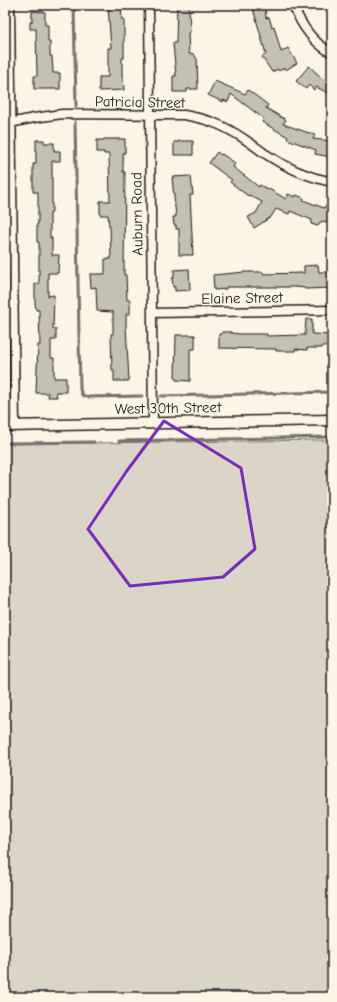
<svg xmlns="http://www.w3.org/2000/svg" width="337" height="1002" font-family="'Comic Neue',sans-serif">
<rect width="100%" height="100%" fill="#fcf5e5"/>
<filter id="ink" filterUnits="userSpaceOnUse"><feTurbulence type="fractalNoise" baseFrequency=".025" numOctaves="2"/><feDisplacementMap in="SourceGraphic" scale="8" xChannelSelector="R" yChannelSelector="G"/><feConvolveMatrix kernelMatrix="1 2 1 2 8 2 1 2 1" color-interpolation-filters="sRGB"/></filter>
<g filter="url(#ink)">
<path fill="#dbd5c8" stroke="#7c7872" d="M332,440V997H5V444Z"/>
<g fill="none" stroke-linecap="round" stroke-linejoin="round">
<path stroke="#75726c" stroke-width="3" d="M74,5L76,106
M75,122L80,389L82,395L88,397L142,396
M161,396L332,392
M119,441L332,437
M5,443L94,442"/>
</g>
<path fill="#c4c0b3" stroke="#1c1c1c" d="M108,5H121L122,20H124V58H122V77H123L124,90L99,91V77H108V48H111Z
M177,5H189L190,33H188L189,54H194L197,59L198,89H187V92H173V76H176L173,43H176Z
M252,5H265L266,18L269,17L272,27L274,26L281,52L288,48L297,63L286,70L284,68L279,71L278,69L272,72L262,57L266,54Z
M32,11L45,12V25H48V42H50V56H52L53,73H60V89H34V76H37L36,29H30V22H32Z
M309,66L332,87V95L316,87L314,90L309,85L306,89L296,81Z
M215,81L245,94L248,90L268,105L266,108L286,120L283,124L315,135L313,139L332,141V155H330V157L315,154L316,150L287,139L288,137L262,122L264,119L231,94L228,102L223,100V102L208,95Z
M104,139H125V153H123V172H125L124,275H126L127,300H130V314H126V325L129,381H114V370H112L111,334H113V312L97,311L96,287L91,288L90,274H105V259H111L110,226H109L108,215H100V201H110L109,154H104V152H97V140H104Z
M36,140H44V143H54V151H60V161H52V213H50V238H52V255H59L58,273H48V296L54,295L53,329H56V340H51V358H54V378H66V392H56L57,397H48V393H36L38,345H40L39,310H36L35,303V284H39V242H37V224H38V192H33V164H36Z
M179,141H193V155H174V142H179Z
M217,152L221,155L222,154L235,163L233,167L259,187L260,185L269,190V189L286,199L288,194L295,197L296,195L304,198L303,200L324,208L325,206L332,208V224L323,221L322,222H320L318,226L311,224L312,220L290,211L289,214L276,209L271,217L254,228L248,217L256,213L262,202L249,195L248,196L230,182L232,180L209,163Z
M191,176L193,195H190L193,255H179V229H176V225H174L173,217H176L172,177Z
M318,265L319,272H332V288L305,289V288L296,287H226V289L214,290L213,275L245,272H263V274L304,273V266Z
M189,269L190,290L175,291V287H173L172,278H174V270Z
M306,319H312V334L332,335V346H322V348H307V350L295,349V351H276V349L219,348V334H222V332H231V333L240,334H267V336L305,335Z
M176,335H195V349H190V381L176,380V377H175Z"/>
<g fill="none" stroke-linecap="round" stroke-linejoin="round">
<g stroke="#1c1c1c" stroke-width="11">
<path id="minor" d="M10,5L15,426
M149,5L153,423
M293,5C301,25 313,43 332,53
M5,124L34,118L62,114L184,115C195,117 206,119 217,124C234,131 249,142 264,153C285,167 307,177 332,182
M5,303H14
M152,313L332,310"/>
</g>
<g stroke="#1c1c1c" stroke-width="13">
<path id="tertiary" d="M5,426L332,420"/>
</g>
<use href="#minor" stroke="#fcf5e5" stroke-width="8"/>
<use href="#tertiary" stroke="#fcf5e5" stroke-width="10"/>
</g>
</g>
<path fill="none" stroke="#7b2cbf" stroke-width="3" stroke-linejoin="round" d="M164,421L241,468L255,549L223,577L130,586L88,529L126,472Z"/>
<g text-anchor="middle" stroke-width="3" stroke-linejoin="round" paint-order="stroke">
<g font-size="15" fill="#1c1c1c" stroke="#fcf5e5">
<text transform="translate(140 102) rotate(1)" y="5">Patricia Street</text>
<text transform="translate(137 214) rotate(-91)" y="5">Auburn Road</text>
<text transform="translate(242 298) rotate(-1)" y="5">Elaine Street</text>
<text transform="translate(168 408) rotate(-1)" y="5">West 30th Street</text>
</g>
</g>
<rect width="337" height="1002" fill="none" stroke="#fcf5e5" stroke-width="20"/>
<rect x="10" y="10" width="317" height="982" fill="none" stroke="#1c1c1c" stroke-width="1.5" filter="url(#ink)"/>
</svg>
